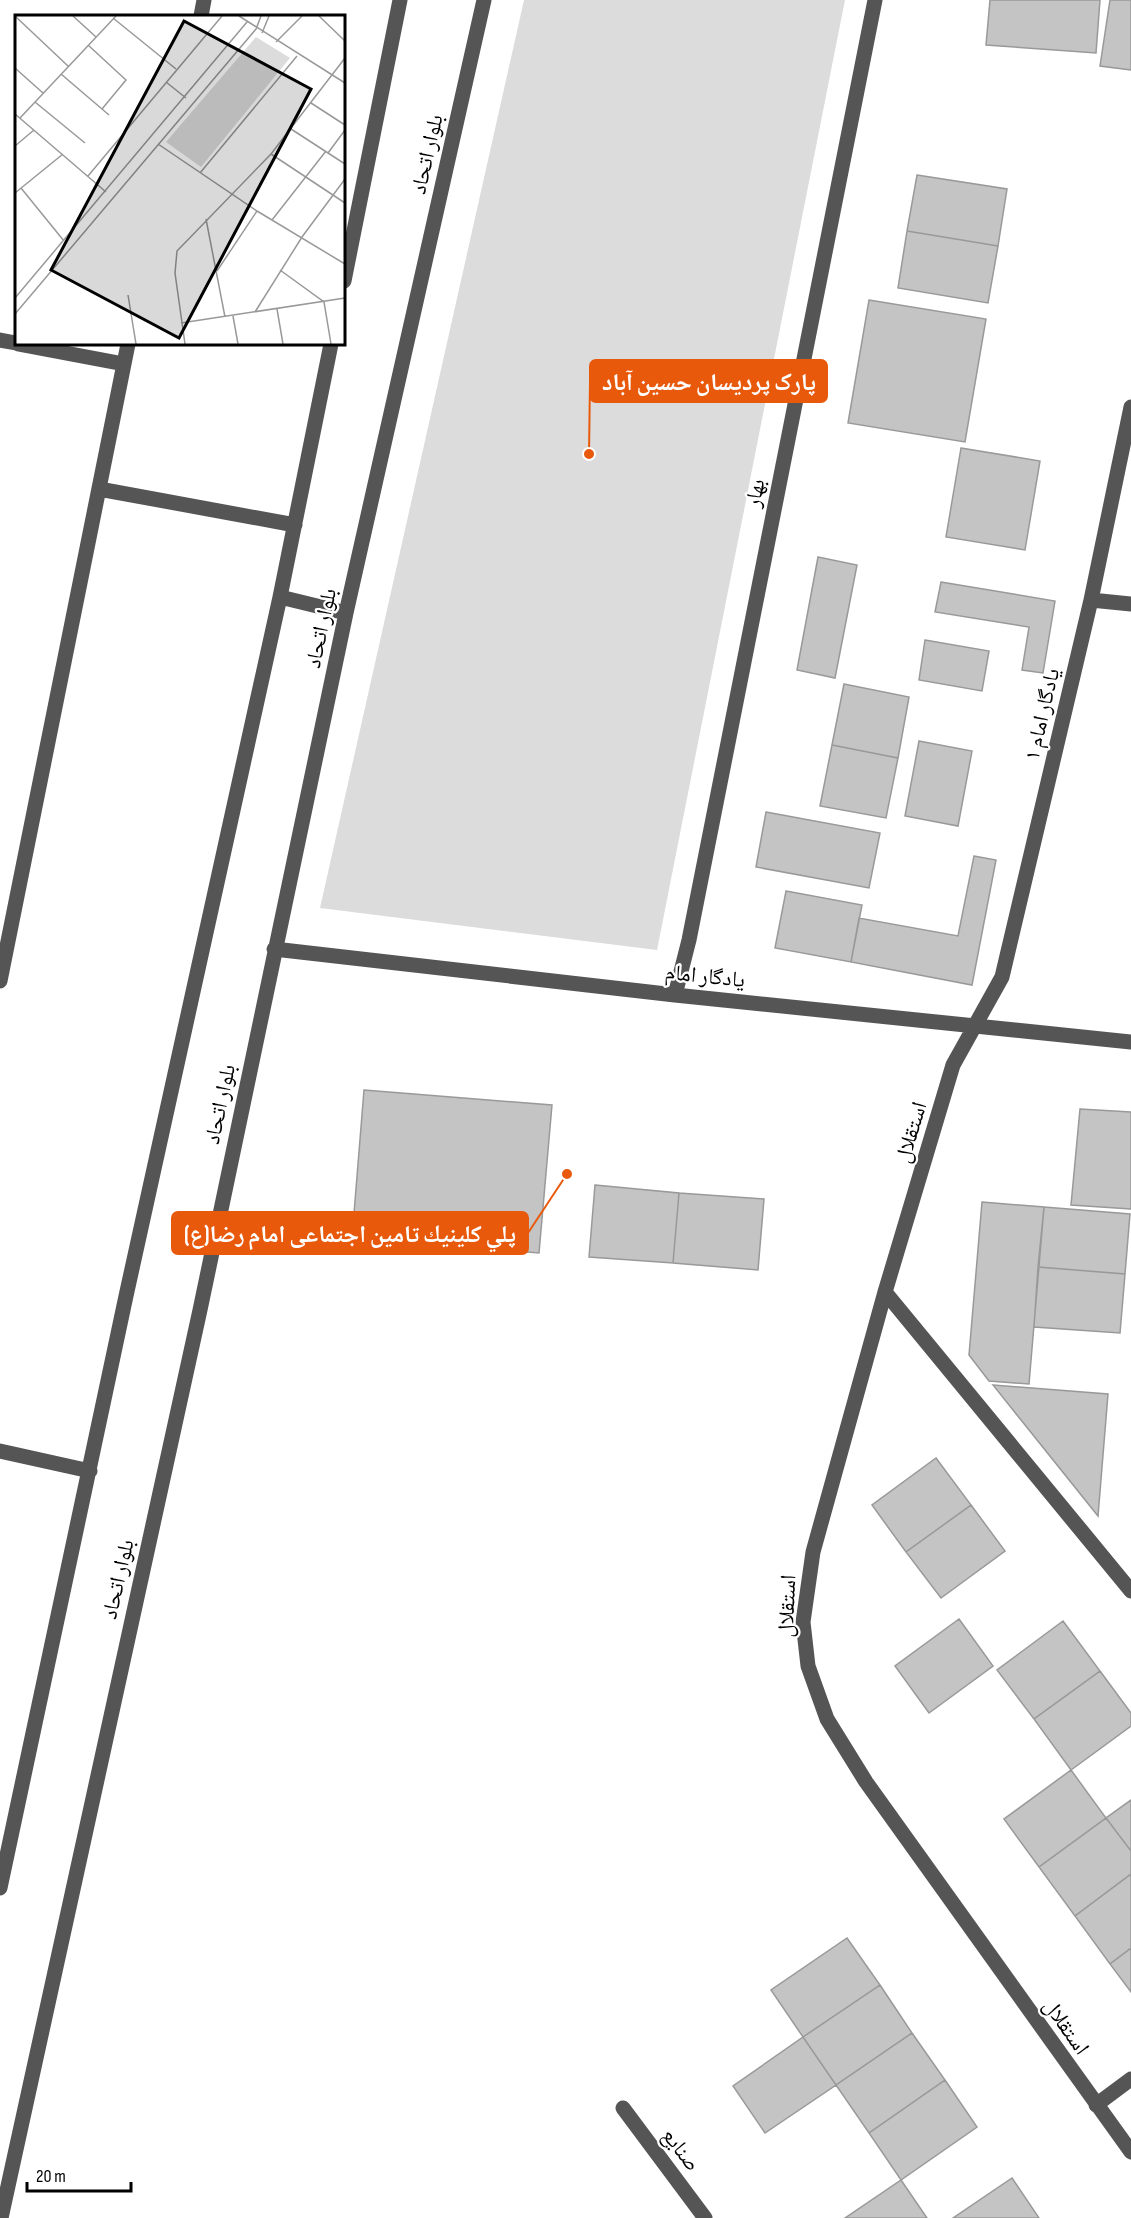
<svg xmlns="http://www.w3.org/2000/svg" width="1131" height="2218" font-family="'Sofia Sans Condensed','Noto Naskh Arabic',sans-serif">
<rect width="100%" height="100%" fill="#fff"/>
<path fill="#dcdcdc" d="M524,0H845L657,950L320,908Z"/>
<path fill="#c4c4c4" stroke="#999" stroke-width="1.5" d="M990,0H1100L1096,53L986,45Z
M1110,0H1131V70L1100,66Z
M917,175L1007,189L998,246L907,231Z
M907,231L998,246L988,303L898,288Z
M869,300L986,319L965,442L848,423Z
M961,448L1040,461L1025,550L946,537Z
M818,557L857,565L835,678L797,670Z
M941,582L1055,601L1043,673L1022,670L1029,627L935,612Z
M925,640L989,651L982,691L919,680Z
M844,684L909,697L898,758L832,745Z
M919,741L972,751L958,826L905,816Z
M832,745L898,758L886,818L820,806Z
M766,812L880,833L869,888L756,867Z
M974,856L996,860L972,985L851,962L859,918L958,936Z
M786,891L862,905L851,962L775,948Z
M364,1090L552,1105L539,1253L352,1238Z
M1080,1109L1131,1112V1209L1071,1205Z
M595,1185L679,1193L673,1263L589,1257Z
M679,1193L764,1199L758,1270L673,1263Z
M982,1202L1044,1207L1029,1384L989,1381L969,1355Z
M1044,1207L1130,1214L1125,1274L1038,1267Z
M1038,1267L1125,1274L1120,1333L1034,1327Z
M993,1385L1108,1394L1098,1516Z
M936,1458L971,1505L906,1552L872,1505Z
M971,1505L1005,1551L941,1598L906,1552Z
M959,1619L993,1666L929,1713L895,1666Z
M1063,1621L1100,1671L1034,1719L997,1670Z
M1100,1671L1131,1713V1726L1071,1770L1034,1719Z
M1071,1770L1106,1818L1039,1867L1004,1819Z
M1131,1800V1851L1106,1818Z
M1106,1818L1131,1851V1874L1075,1916L1039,1867Z
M1131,1874V1948L1110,1964L1075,1916Z
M847,1938L880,1985L803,2037L771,1990Z
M1131,1948V1992L1110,1964Z
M880,1985L912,2033L836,2085L803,2037Z
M912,2033L945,2080L869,2133L836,2085Z
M803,2037L836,2085L765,2133L733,2086Z
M945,2080L977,2127L901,2180L869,2133Z
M1012,2178L1039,2218H953Z
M901,2180L927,2218H845Z"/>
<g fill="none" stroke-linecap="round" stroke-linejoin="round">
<path stroke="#555" stroke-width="15" d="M201,16L204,0
M344,281L400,0
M0,340L16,343
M18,344L124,364
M1131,407L1091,600L1002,977L953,1065L885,1292L813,1552L803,1622L808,1666L827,1719L866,1782L1131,2152
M99,489L295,525
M280,597L346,613
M1091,600L1131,604
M274,949L675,995L1131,1042
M0,981L128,344
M675,995L689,940L875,0
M885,1292L1131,1591
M0,1451L90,1471
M0,1888L126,1296L280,597L331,344
M1096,2105L1131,2079
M623,2108L705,2218
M1,2218L200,1310L346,613L484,0"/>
</g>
<g text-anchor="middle" stroke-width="4.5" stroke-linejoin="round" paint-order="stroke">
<g font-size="22" fill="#000" stroke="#fff">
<text transform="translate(426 154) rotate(-77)" y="8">بلوار اتحاد</text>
<text transform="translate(754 493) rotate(-79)" y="8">بهار</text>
<text transform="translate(320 628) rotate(-78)" y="8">بلوار اتحاد</text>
<text transform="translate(1041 714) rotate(-77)" y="8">یادگار امام ۱</text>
<text transform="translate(705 975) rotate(6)" y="8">یادگار امام</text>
<text transform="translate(219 1104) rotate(-78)" y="8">بلوار اتحاد</text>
<text transform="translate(910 1132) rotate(-73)" y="8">استقلال</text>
<text transform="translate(117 1579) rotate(-77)" y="8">بلوار اتحاد</text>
<text transform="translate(786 1606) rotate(-87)" y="8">استقلال</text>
<text transform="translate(1067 2026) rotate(55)" y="8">استقلال</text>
<text transform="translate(682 2149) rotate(53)" y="8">صنایع</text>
</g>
</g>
<g transform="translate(15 15)">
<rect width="330" height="330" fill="#fff"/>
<path d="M241,22L275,43L186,152L151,127Z" fill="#dcdcdc"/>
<path fill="none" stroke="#999" stroke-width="1.5" d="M0,1L53,51M58,1L81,22M224,1L330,68M304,1L330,26M98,3L161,54M247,18L254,1M261,27L287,1M73,30L111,65L87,94M0,53L28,78M46,59L94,100M151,67L171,83M20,87L70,128M296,88L330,110M0,99L91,177M5,103L101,1M276,114L330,149M143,129L242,196L330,249M0,131L19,115M313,138L330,115M256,139L330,188M185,158L282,41M73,161L207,1M6,173L49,226M0,178L48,139M191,204L210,302M257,205L311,136M265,255L309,287L316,329M202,256L242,196M113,280L121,329M0,283L232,7M262,294L268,329M240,297L287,222L330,164M0,299L241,14L246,1M218,301L223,329M166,308L330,283M170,329L160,258L162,236L256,139L330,43"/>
<path fill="#000" fill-opacity="0.15" stroke="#000" stroke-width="3" d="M169,6L296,74L164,323L36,255Z"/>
<rect width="330" height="330" fill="none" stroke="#000" stroke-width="3"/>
</g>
<path fill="none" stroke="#e8590c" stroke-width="2" d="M589 454L590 381M567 1174L528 1233"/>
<g fill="#e8590c" stroke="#fff" stroke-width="2">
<circle cx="589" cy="454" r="6"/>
<circle cx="567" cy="1174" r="6"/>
</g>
<g fill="#e8590c" stroke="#e8590c" stroke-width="2">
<rect x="590" y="360" width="237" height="42" rx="6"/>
<rect x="172" y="1212" width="356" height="42" rx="6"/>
</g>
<g font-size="24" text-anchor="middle" font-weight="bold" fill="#fff">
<text x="709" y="390">پارک پردیسان حسین آباد</text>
<text x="350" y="1242">پلي كلينيك تامین اجتماعی امام رضا(ع)</text>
</g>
<path d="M27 2182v9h104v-9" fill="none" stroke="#000000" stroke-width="3"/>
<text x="36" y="2182" font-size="18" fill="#000000" stroke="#ffffff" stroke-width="4.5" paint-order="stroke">20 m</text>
</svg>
